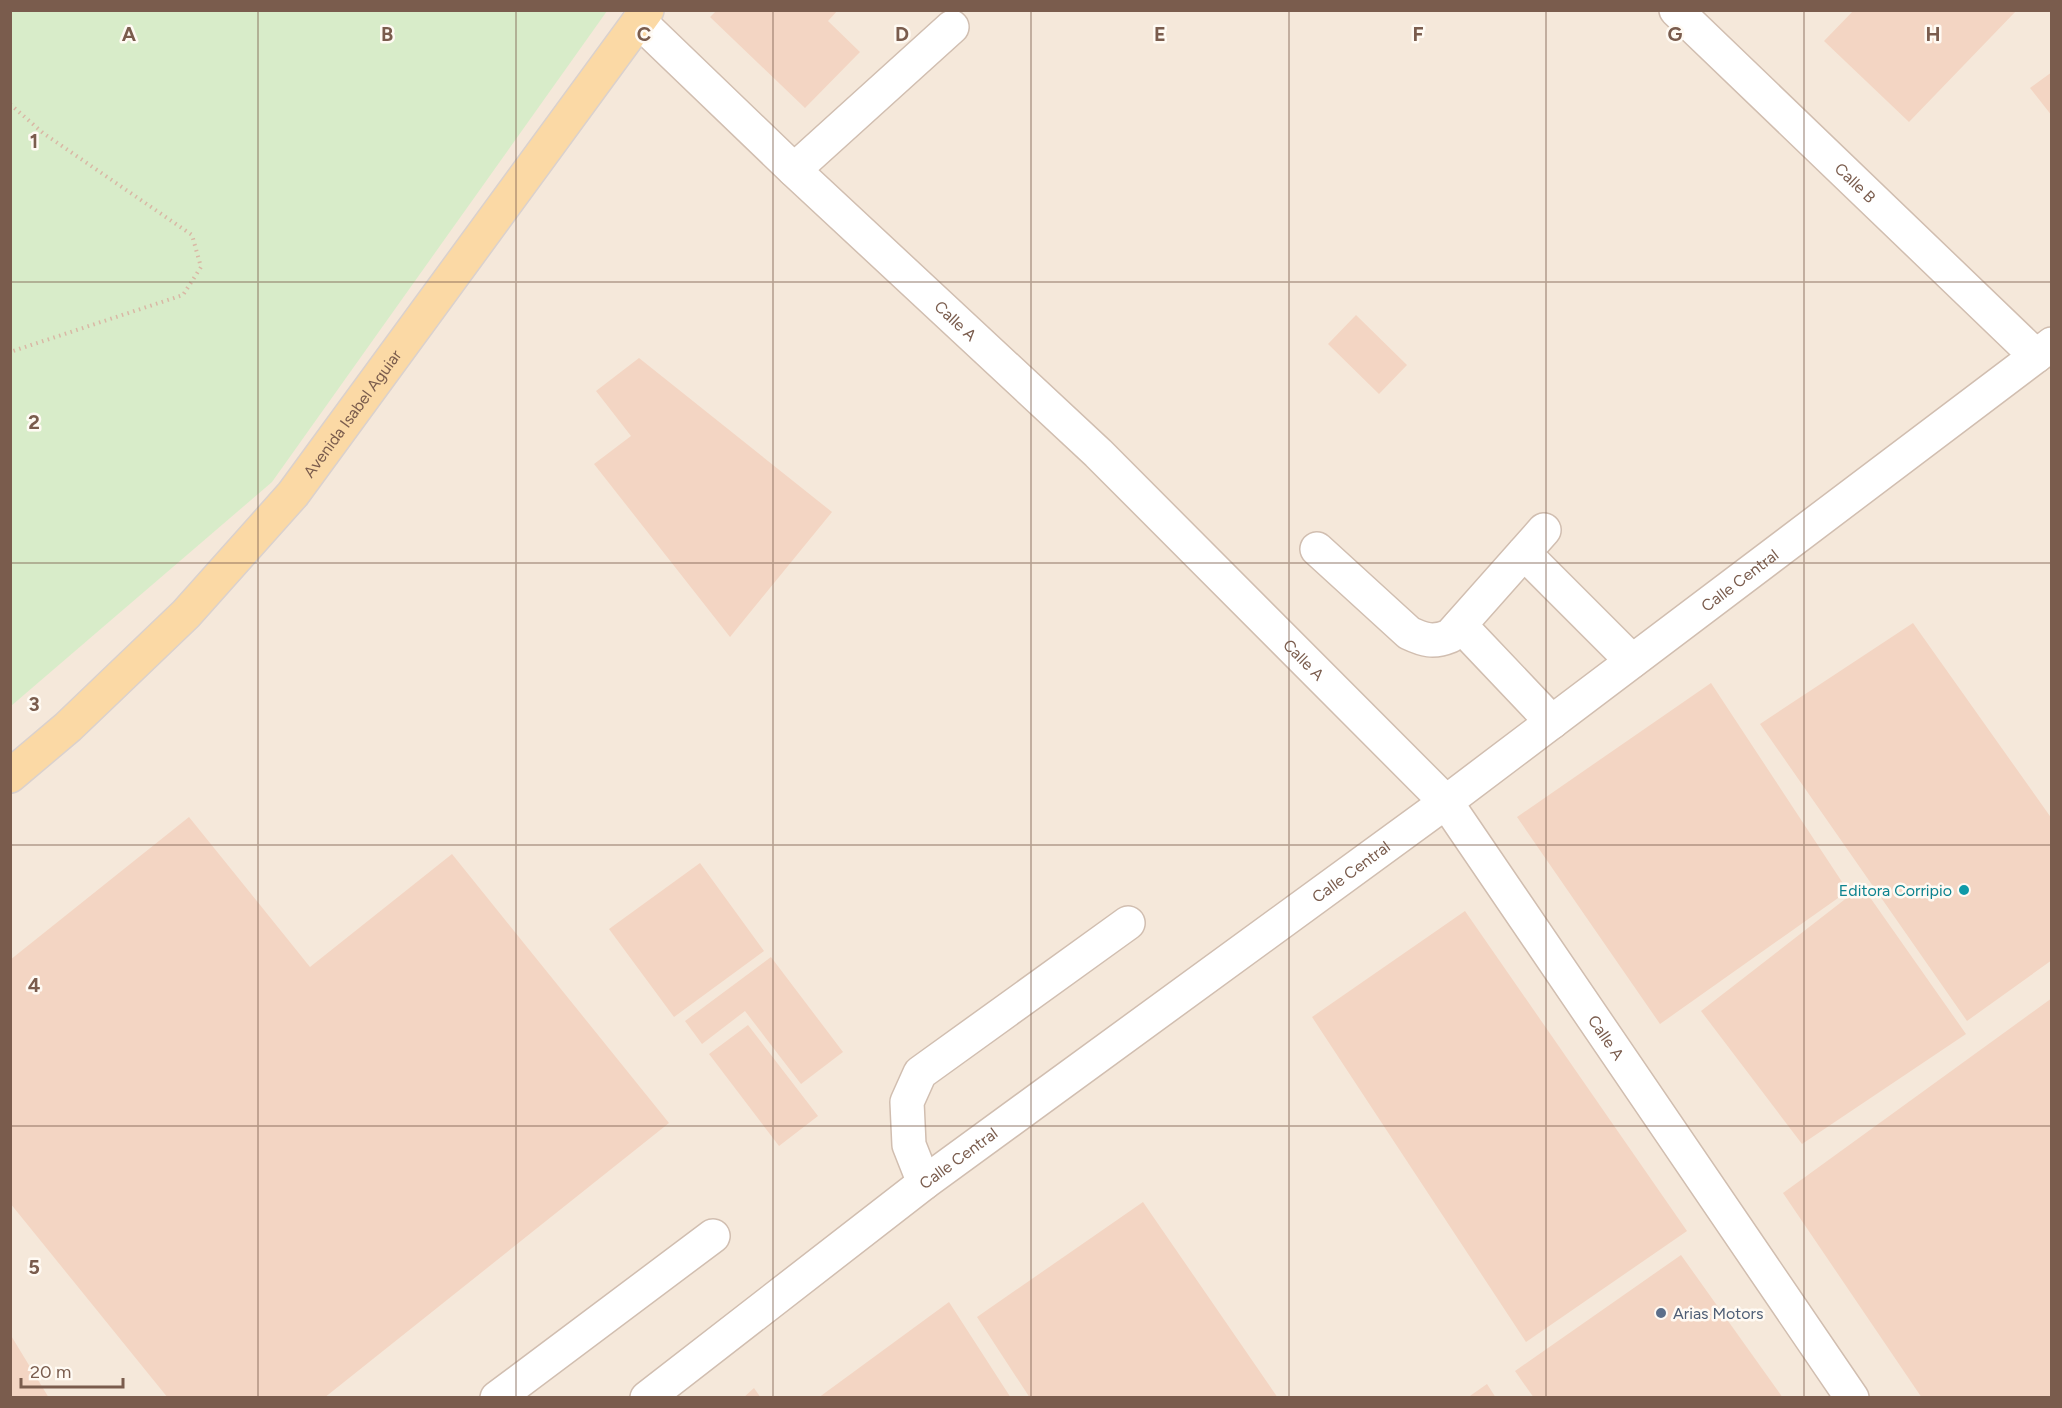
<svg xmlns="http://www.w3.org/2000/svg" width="2062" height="1408" font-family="Figtree,sans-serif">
<rect width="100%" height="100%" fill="#fdf6ec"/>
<path fill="#f5e8da" d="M11,11H2051V1397H11Z"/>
<path fill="#d8ecc9" d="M11,10L607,11L272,482L11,706Z"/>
<path fill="#f3d5c3" d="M717,10H838L828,21L860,52L805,108L710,17Z
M1854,10H2017L1909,122L1824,41Z
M2052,72V116L2030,88Z
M1356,315L1407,365L1379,394L1328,344Z
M639,358L832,512L730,637L594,464L631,436L596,391Z
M1913,623L2052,819V960L1967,1021L1760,724Z
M1711,683L1848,891L1660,1024L1517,817Z
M189,817L310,967L452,854L669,1123L324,1398H168L10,1203V960Z
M700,863L764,951L674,1017L609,929Z
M1862,886L1966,1034L1802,1144L1701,1011Z
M1465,911L1687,1231L1526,1342L1312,1017Z
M771,957L843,1052L801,1084L745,1011L702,1044L685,1021Z
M2052,998V1398H1922L1783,1193Z
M748,1025L818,1116L779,1146L709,1054Z
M1143,1202L1278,1398H1030L977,1317Z
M1681,1255L1783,1398H1534L1515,1371Z
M949,1302L1011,1398H818Z
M10,1334L49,1398H10Z
M1487,1384L1496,1398H1467Z
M754,1388L761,1398H743Z"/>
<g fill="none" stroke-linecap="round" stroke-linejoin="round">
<g stroke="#d1beb0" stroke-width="36">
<g id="minor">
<path id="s1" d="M1676,10L2036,356"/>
<path id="s2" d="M639,21L794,170L1098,453L1446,802L1852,1398"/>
<path d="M794,170L952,27"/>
<path d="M1317,549L1409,633C1424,640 1433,643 1450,636L1544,530"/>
<path d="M1524,553L1632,661"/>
<path d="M1460,625L1552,722"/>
<path d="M924,1183L909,1145L907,1102L920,1073L1128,923"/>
<path d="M497,1398L713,1236"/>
<path id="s3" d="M647,1398L924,1183L1446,802L2052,344"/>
</g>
</g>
<g stroke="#dad1cd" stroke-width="36">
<g id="major">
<path id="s4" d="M10,776L68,727L186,614L293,494L647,10"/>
</g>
</g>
<path stroke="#d9b8a5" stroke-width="4" stroke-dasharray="1.5 4.5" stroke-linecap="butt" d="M10,104L43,133L192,235L201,267L183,295L10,352"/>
<use href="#minor" stroke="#fff" stroke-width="33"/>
<use href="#major" stroke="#fbd9a5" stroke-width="33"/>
</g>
<path fill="none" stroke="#7a5c4d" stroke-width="1.5" stroke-opacity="0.55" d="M258,10V1398M516,10V1398M773,10V1398M1031,10V1398M1289,10V1398M1546,10V1398M1804,10V1398M10,282H2052M10,563H2052M10,845H2052M10,1126H2052"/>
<circle fill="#0f9aa8" stroke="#fffaf3" stroke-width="2" cx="1964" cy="890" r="6"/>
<circle fill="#5c6f8a" stroke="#fffaf3" stroke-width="2" cx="1661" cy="1313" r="6"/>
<g text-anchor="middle" stroke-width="5" stroke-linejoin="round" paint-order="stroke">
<g font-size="16" fill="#7a5c4d" stroke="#fffaf3">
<text dy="6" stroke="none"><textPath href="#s1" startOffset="249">Calle B</textPath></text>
<text dy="6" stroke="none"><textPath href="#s2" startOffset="436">Calle A</textPath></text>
<text dy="6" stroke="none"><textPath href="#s4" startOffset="500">Avenida Isabel Aguiar</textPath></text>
<text dy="6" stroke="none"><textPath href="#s3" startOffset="1365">Calle Central</textPath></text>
<text dy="6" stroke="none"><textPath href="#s2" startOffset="922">Calle A</textPath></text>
<text dy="6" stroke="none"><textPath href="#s3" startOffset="879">Calle Central</textPath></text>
<text dy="6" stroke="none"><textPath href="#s2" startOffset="1408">Calle A</textPath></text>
<text dy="6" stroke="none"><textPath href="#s3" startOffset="393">Calle Central</textPath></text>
</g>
<g font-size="16" fill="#0d838f" stroke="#fffaf3" text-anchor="end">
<text x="1952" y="896">Editora Corripio</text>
</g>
<g font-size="16" fill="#4e5e75" stroke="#fffaf3" text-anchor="start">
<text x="1673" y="1319">Arias Motors</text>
</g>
</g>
<g font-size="20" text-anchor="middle" font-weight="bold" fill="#7a5c4d" stroke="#fffaf3" stroke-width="5" stroke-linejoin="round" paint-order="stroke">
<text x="129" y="41">A</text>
<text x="387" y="41">B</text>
<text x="644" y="41">C</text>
<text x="902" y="41">D</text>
<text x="1160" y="41">E</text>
<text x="1418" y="41">F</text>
<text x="1675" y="41">G</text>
<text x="1933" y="41">H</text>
<text x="34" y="148">1</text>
<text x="34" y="429">2</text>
<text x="34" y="711">3</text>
<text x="34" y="992">4</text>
<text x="34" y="1274">5</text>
</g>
<rect width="2062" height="1408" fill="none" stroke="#7a5c4d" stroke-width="24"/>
<path d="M21 1378v9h102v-9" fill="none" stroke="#7a5c4d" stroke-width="3"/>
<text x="30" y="1378" font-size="18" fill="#7a5c4d" stroke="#fffaf3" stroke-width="4.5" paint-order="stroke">20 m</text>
</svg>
